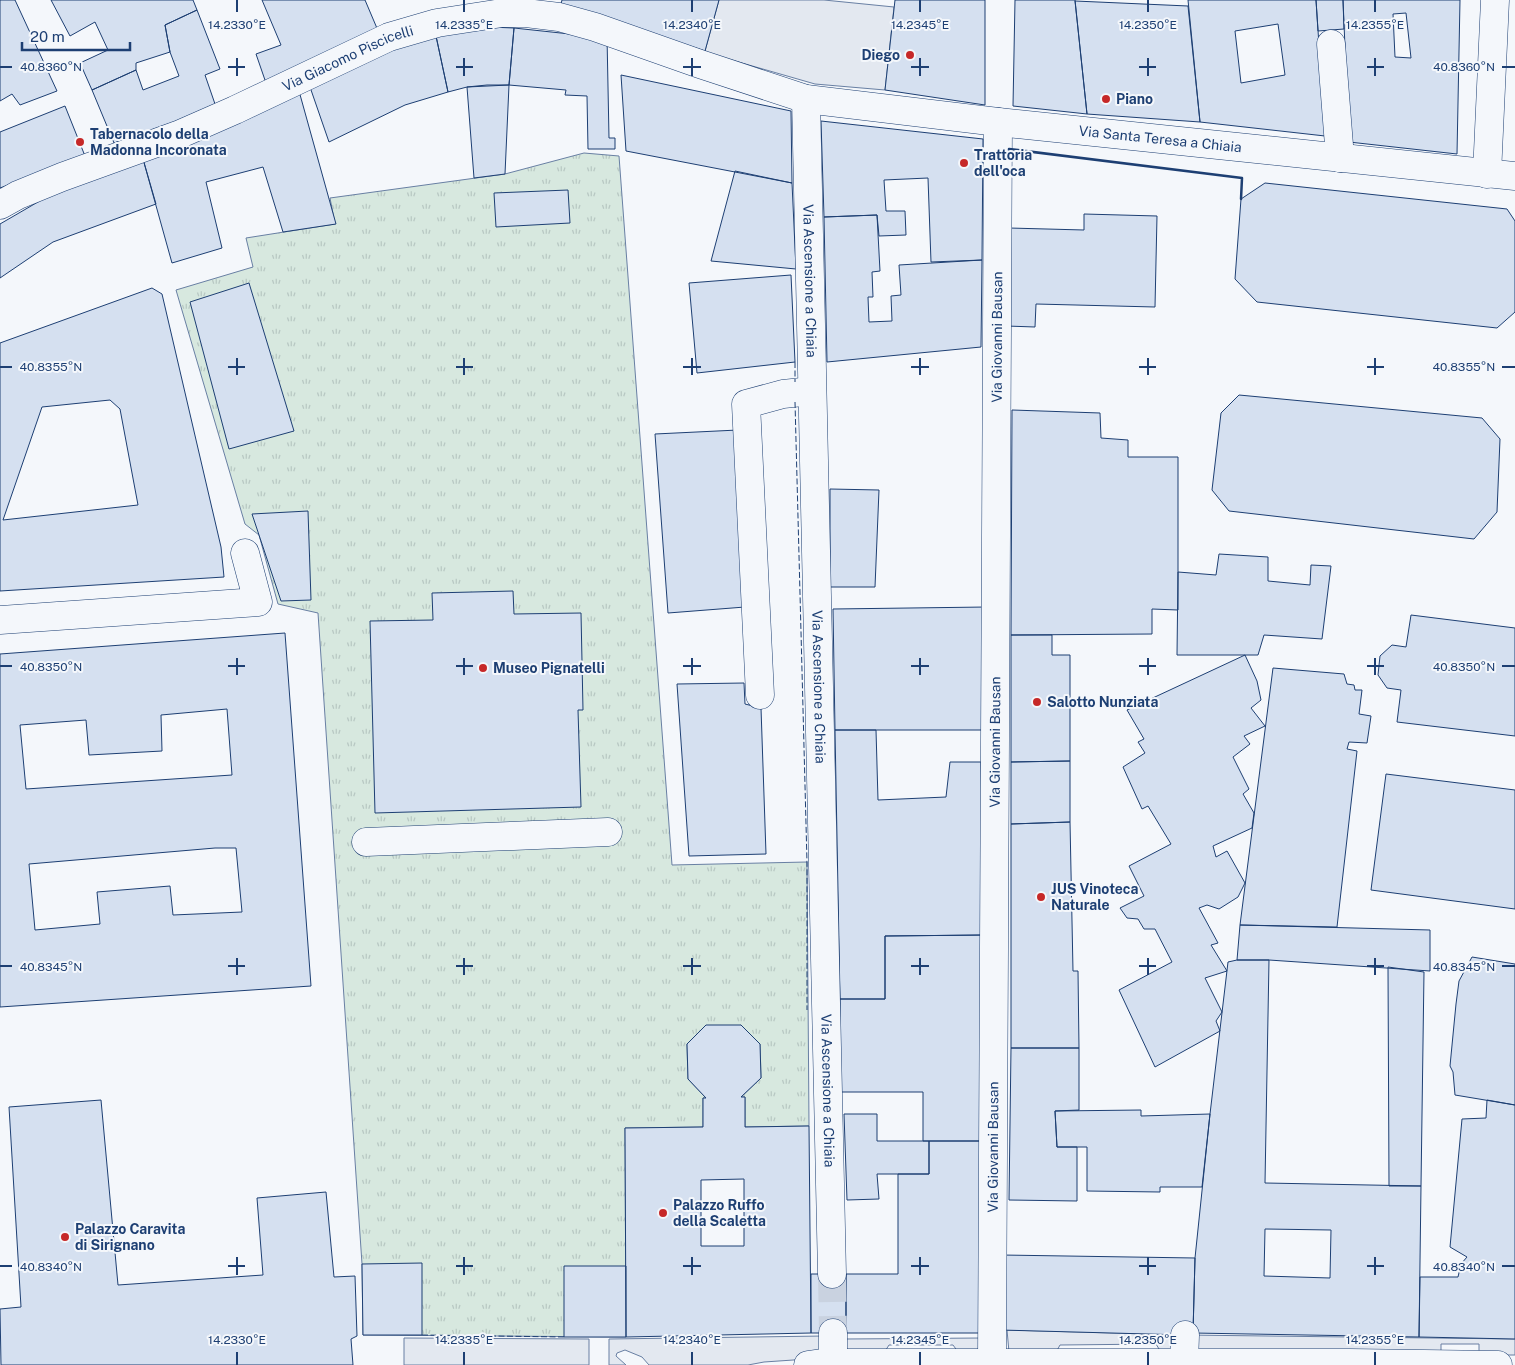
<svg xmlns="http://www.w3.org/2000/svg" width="1515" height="1365" font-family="'Public Sans',sans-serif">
<defs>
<pattern id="park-tufts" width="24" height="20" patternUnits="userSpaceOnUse" patternTransform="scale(1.25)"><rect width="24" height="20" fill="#d7e8df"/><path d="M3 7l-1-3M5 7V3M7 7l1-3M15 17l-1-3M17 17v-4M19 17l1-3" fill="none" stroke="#b8c8c3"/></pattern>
</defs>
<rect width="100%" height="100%" fill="#f4f7fb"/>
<path fill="url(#park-tufts)" stroke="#687fa3" d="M584,153L619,156L672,865L807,862L809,1126L745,1127V1097H741L761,1078L760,1044L741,1025L687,1044L688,1079L706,1098H703V1127L625,1128L626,1337L363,1335L362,1264L318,613L278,604L259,535L245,524L176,290L253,267L246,238L335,224L330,198L505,174Z"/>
<path fill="#e3e8f0" stroke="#687fa3" d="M719,0H824L894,7L885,90L815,84L714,55L705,51Z
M1007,1330L1185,1335L1515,1339V1355H1479V1344H1441V1354H1162L1156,1344L1060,1345L1054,1356L1009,1352Z
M824,1336V1348L808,1359L764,1362L748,1365H649L642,1357L625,1350L617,1353L616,1356L626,1365H609V1339Z
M404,1338L589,1339V1365H404Z
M981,1338V1348L961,1356L953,1345H889L882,1356H858L846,1349L845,1339Z"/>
<path fill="#d5e0f0" stroke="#1d3f73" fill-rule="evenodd" d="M0,0H15L57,91L20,105L12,94L0,101Z
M51,0H193L197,10L165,25L170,52L136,63V70L92,90L80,63L108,50L95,22L70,36Z
M262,0H365L379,33L266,83L256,54L281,45Z
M562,0H719L705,51L561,4Z
M895,0H985V105L885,90Z
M1015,0H1075L1087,114L1013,106Z
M1188,0H1316L1325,136L1200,122ZM1278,24L1285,75L1241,83L1235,31Z
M1316,0H1343L1344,29L1318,31Z
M1343,0H1460L1457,154L1349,142ZM1406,13L1411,58L1395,57L1393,14Z
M1075,1L1188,6L1200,122L1087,114Z
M197,10L220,69L205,75L215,104L174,122L114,143L92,90L136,70L143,90L179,76L170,52L165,25Z
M489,27L514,28L509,85L467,87L448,92L436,36Z
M514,28L570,34L607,36L609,138H615V149H588L587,96L565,95L566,90L509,85Z
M436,36L448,92L405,105L329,142L310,87L402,46Z
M621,75L791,111L792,183L626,151Z
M487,85H509L505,174L474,178L467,87Z
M299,91L336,224L283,232L263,167L206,182L222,248L172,263L143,159Z
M65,106L85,156L0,188V132Z
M821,121L983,139L982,260L931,262L928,178L884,180L886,211H905L906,235L879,236L877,215L824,217Z
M143,159L156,204L53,242L0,278V224L62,188Z
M735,171L792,183L796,269L711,261Z
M1265,183L1507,209L1515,221V312L1497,328L1257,302L1235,279L1241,199Z
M568,190L570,223L496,227L494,193Z
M1084,214L1157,216L1155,307L1036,304L1035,327L1006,326L1009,228L1084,230Z
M877,215L880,271L872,272L873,297H868L869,322L892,321L891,296L901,295L899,265L982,260L981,347L827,362L824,217Z
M791,275L795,362L697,373L689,283Z
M249,283L294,431L229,449L190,302Z
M152,288L162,294L221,547L224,577L0,591V343ZM110,400L120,409L138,505L3,520L42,407Z
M1239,395L1482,418L1500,439L1497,512L1474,539L1229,511L1212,490L1221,413Z
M1012,410L1100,413L1101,438L1128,440V457H1178V610L1152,609V634L1011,635Z
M738,430L745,607L668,613L655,434Z
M830,489L879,490L875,587H830Z
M308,511L311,600L281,601L252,514Z
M1219,554L1268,557V581L1310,585L1311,565L1331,566L1322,639L1264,635L1258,655H1177L1178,572L1216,575Z
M513,591L514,614L581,613L583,710H578L581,807L375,813L370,621L433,620L432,593Z
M986,607L985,730H835L833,609Z
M1411,615L1515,628V736L1397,722L1401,690L1387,688L1378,675L1380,656L1392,645L1406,647Z
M285,633L311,986L0,1007V654ZM227,709L232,775L26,789L20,725L86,720L89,755L162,751L161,715ZM215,848H236L242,912L173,915L170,886L97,892L100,924L35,930L29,864Z
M1011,635H1052V655H1070V761L1011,762Z
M1245,655L1257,681L1261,700L1251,708L1265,726L1244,736L1250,744L1233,757L1249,789L1243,794L1254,813L1252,828L1213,846L1216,857L1227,851L1245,883L1238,897L1219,909L1207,905L1199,908L1218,943L1211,945L1227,971L1205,978L1222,1012L1216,1021L1220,1031L1155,1067L1119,990L1172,962L1155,929H1144L1138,919L1127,918L1120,908L1144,896L1129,866L1171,844L1148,806L1142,809L1123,767L1145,753L1138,742L1144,739L1127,710Z
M1273,668L1344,674L1347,684L1354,685L1355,690H1362L1359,714L1371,716L1367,743L1349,742L1347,749L1357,751L1337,927L1240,925Z
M744,683L745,704L761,708L766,854L689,856L677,684Z
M835,730H876L878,800L946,797L950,762H981L984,935L885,936V999H840Z
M1070,761V822L1011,824V762Z
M1386,774L1515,790V909L1371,890Z
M1070,822L1073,971H1078L1079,1048H1011V824Z
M1240,925L1430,930V971L1269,960H1237Z
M984,935L983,1141H923V1092H840V999H885V936Z
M1472,957L1515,964V1105L1455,1095L1453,1072L1450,1066L1456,1004L1459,981Z
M1237,960H1269L1265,1183L1421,1186L1419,1337L1193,1333L1195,1258L1210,1114L1228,962ZM1265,1229L1331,1230L1330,1278L1264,1276Z
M1388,967L1424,972L1421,1186H1389Z
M706,1025H741L760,1044L761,1078L741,1097H745V1127L809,1126L811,1333L626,1337L625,1128L703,1127V1098H706L688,1079L687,1044ZM744,1179V1246H701V1180Z
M1011,1048H1079V1110L1055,1111L1057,1147H1077V1201L1009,1200Z
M101,1100L118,1285L263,1275L257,1198L326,1192L334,1277L355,1276L357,1336L351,1339L353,1365H1L0,1309L21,1307L9,1107Z
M1487,1100L1515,1105V1339L1419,1337L1420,1277H1458L1461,1264L1467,1257L1450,1247L1462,1119L1486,1118Z
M1141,1110V1116L1210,1114L1202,1187H1160V1192L1087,1191V1147H1057L1055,1111Z
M844,1114H877V1141H929V1174H877L879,1199L847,1200Z
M929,1141H983L984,1333H846V1274H898V1174H929Z
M1001,1255L1195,1258L1193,1333L1185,1335L1000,1330Z
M422,1263V1335H363L362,1264Z
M564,1266H626V1337H564Z
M811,1274H846V1333H811Z"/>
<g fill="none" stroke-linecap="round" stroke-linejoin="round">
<path stroke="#c9d2e0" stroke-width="28" stroke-dasharray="28 14" stroke-linecap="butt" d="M832,1274L833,1333"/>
<g stroke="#1d3f73" stroke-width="29">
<g id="minor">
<path d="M1331,44L1340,158"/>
<path id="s1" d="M806,99L832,1274"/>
<path d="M1487,174L1495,0"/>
<path id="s2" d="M0,205L18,195L62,177L178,135L235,110L389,37L437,23L502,13H526L559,17L595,27L700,64L806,99L998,122L1515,176"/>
<path d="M0,620L258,602L245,553"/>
<path d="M760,695L746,404L783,394L812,391"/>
<path d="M366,842L608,832"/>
<path d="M833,1333V1363"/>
<path id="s3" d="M992,1363L998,122"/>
<path d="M1184,1363L1185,1335"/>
<path d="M808,1365L822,1363H1350L1498,1365"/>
</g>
</g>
<use href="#minor" stroke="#f4f7fb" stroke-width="28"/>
<path stroke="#1d3f73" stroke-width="1" stroke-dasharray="6 2.5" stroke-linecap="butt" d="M795,362V382
M795,402L807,862V1010
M422,1335L564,1337"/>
<path stroke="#1d3f73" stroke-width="2.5" d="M1009,151V149L1242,178L1241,199"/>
</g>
<path fill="none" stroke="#1d3f73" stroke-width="2" d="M237,0V12M464,0V12M692,0V12M920,0V12M1148,0V12M1375,0V12M237,58V76M464,58V76M692,58V76M920,58V76M1148,58V76M1375,58V76M0,67H12M228,67H245M456,67H473M683,67H701M911,67H929M1139,67H1156M1367,67H1384M1502,67H1515M237,358V375M464,358V375M692,358V375M920,358V375M1148,358V375M1375,358V375M0,367H12M228,367H245M456,367H473M683,367H701M911,367H929M1139,367H1156M1367,367H1384M1502,367H1515M237,658V675M464,658V675M692,658V675M920,658V675M1148,658V675M1375,658V675M0,666H12M228,666H245M456,666H473M683,666H701M911,666H929M1139,666H1156M1367,666H1384M1502,666H1515M237,958V975M464,958V975M692,958V975M920,958V975M1148,958V975M1375,958V975M0,966H12M228,966H245M456,966H473M683,966H701M911,966H929M1139,966H1156M1367,966H1384M1502,966H1515M237,1257V1275M464,1257V1275M692,1257V1275M920,1257V1275M1148,1257V1275M1375,1257V1275M0,1266H12M228,1266H245M456,1266H473M683,1266H701M911,1266H929M1139,1266H1156M1367,1266H1384M1502,1266H1515M237,1352V1365M464,1352V1365M692,1352V1365M920,1352V1365M1148,1352V1365M1375,1352V1365"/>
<g fill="#c62828" stroke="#f4f7fb" stroke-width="2">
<circle cx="910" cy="55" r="5"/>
<circle cx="1106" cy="99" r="5"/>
<circle cx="80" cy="142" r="5"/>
<circle cx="964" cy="163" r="5"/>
<circle cx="483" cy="668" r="5"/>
<circle cx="1037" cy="702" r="5"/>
<circle cx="1041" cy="897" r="5"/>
<circle cx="663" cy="1213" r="5"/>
<circle cx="65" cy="1237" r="5"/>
</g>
<g text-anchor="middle" stroke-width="4" stroke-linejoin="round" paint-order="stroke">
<g font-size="14" font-weight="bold" fill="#1d3f73" stroke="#f4f7fb" text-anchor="start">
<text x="900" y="60" text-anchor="end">Diego</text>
<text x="1116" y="104">Piano</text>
<text x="90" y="139">Tabernacolo della<tspan x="90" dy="16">Madonna Incoronata</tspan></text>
<text x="974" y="160">Trattoria<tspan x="974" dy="16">dell'oca</tspan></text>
<text x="493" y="673">Museo Pignatelli</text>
<text x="1047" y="707">Salotto Nunziata</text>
<text x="1051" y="894">JUS Vinoteca<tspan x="1051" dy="16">Naturale</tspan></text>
<text x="673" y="1210">Palazzo Ruffo<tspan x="673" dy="16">della Scaletta</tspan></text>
<text x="75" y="1234">Palazzo Caravita<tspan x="75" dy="16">di Sirignano</tspan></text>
</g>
<g font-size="14" fill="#1d3f73" stroke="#f4f7fb">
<text dy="5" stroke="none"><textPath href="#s2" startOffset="378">Via Giacomo Piscicelli</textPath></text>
<text dy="5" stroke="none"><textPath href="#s2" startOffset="1214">Via Santa Teresa a Chiaia</textPath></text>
<text dy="5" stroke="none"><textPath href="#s1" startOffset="182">Via Ascensione a Chiaia</textPath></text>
<text dy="5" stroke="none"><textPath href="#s3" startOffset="1026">Via Giovanni Bausan</textPath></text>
<text dy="5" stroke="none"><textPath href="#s1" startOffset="588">Via Ascensione a Chiaia</textPath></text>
<text dy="5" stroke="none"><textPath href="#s3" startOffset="621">Via Giovanni Bausan</textPath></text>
<text dy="5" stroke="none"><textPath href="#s1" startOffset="992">Via Ascensione a Chiaia</textPath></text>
<text dy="5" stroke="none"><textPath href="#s3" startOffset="216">Via Giovanni Bausan</textPath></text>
</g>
</g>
<g font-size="12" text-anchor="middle" fill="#1d3f73" stroke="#f4f7fb" stroke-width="4" stroke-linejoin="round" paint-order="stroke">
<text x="237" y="29">14.2330°E</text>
<text x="464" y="29">14.2335°E</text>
<text x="692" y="29">14.2340°E</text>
<text x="920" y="29">14.2345°E</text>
<text x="1148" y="29">14.2350°E</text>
<text x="1375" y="29">14.2355°E</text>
<text x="51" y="71">40.8360°N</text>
<text x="1464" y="71">40.8360°N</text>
<text x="51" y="371">40.8355°N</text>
<text x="1464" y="371">40.8355°N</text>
<text x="51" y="671">40.8350°N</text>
<text x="1464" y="671">40.8350°N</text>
<text x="51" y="971">40.8345°N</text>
<text x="1464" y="971">40.8345°N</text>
<text x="51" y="1271">40.8340°N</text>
<text x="1464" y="1271">40.8340°N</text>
<text x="237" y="1344">14.2330°E</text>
<text x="464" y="1344">14.2335°E</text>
<text x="692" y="1344">14.2340°E</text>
<text x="920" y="1344">14.2345°E</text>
<text x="1148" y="1344">14.2350°E</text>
<text x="1375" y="1344">14.2355°E</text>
</g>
<path d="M22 42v8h108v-8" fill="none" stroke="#1d3f73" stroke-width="2.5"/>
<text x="30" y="42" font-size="15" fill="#1d3f73" stroke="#f4f7fb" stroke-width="4" paint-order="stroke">20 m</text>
</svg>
